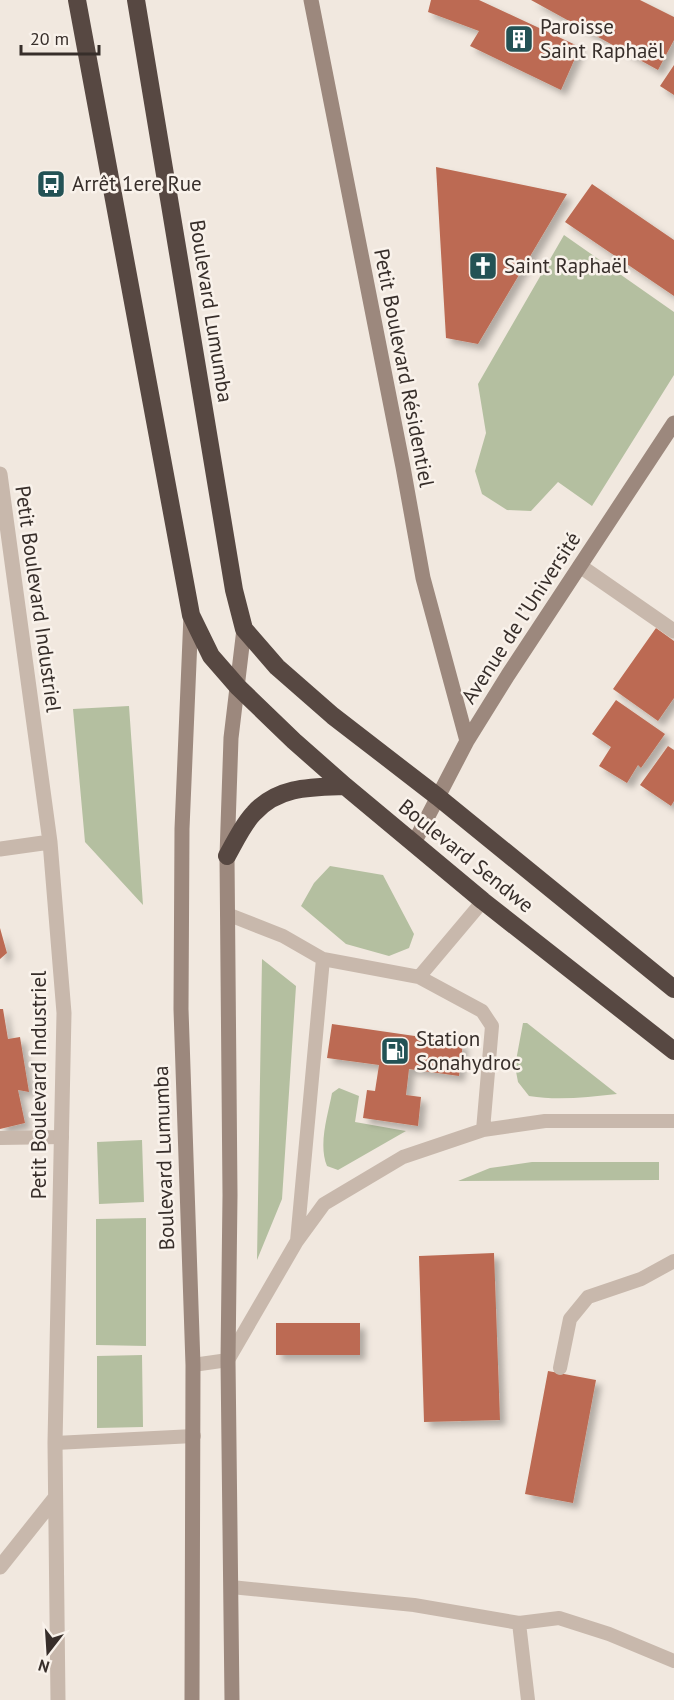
<svg xmlns="http://www.w3.org/2000/svg" width="674" height="1700" font-family="'PT Sans',sans-serif">
<defs>
<filter id="shadow"><feDropShadow dx="5.5" dy="5.5" stdDeviation="3" flood-color="#0004"/></filter>
</defs>
<rect width="100%" height="100%" fill="#f1e8df"/>
<path fill="#b4bfa0" d="M564,235L674,312V375L592,506L558,482L531,511L507,510L482,494L475,471L486,433L478,384Z
M129,706L143,905L85,842L73,709Z
M330,866L383,875L414,934L409,948L389,956L346,944L301,906L314,883Z
M262,959L296,986L282,1199L257,1260Z
M523,1023H527L617,1094C587,1097 559,1101 529,1096L518,1082L515,1066Z
M339,1088L359,1096L355,1122L406,1131L338,1170L327,1166C318,1144 328,1115 332,1093Z
M142,1140L144,1202L99,1204L97,1142Z
M532,1162H659V1180L458,1181L490,1168Z
M146,1218V1346L96,1345V1219Z
M142,1355L143,1427L97,1428V1356Z"/>
<path fill="#bc6b52" filter="url(#shadow)" d="M431,0H479L580,47L561,90L470,46L479,31L428,12Z
M531,0H640L674,17V40L658,70Z
M674,65V95L660,86Z
M436,167L567,194L478,344L446,338Z
M592,184L674,240V296L565,222Z
M656,628L674,641V698L658,721L613,689Z
M616,700L665,734L641,768L638,765L627,783L599,766L611,747L592,734Z
M668,746L674,750V801L671,806L640,785Z
M0,928L7,953L0,959Z
M0,1009H3L8,1039L20,1037L29,1092L18,1090L25,1123L0,1129Z
M332,1024L463,1043L459,1076L409,1069L406,1095L421,1097L418,1126L363,1118L367,1090L375,1091L379,1065L327,1058Z
M494,1253L500,1420L424,1422L419,1256Z
M276,1323H360V1355H276Z
M548,1371L596,1380L573,1503L525,1494Z"/>
<g fill="none" stroke-linecap="round" stroke-linejoin="round">
<path stroke="#c8b8ac" stroke-width="14" d="M227,914L283,936L323,959L419,977L482,1011L492,1026L483,1130
M419,977L483,901
M0,1138L62,1137
M297,1241L323,959
M193,1365L228,1360L297,1241L324,1204L403,1157L483,1130L545,1121H674
M560,1368L570,1319L588,1297L641,1279L674,1261
M55,1443L194,1436
M231,1587L414,1605L519,1623L559,1618L609,1634L674,1661
M519,1623L528,1700"/>
<path stroke="#c8b8ac" stroke-width="15" d="M0,474L50,842L64,1013L55,1443L58,1700
M580,566L674,631
M0,849L50,842
M0,1567L55,1498"/>
<path stroke="#9c887d" stroke-width="15" d="M311,0L403,467L423,578L467,741
M191,615L182,829L181,1009L193,1365L192,1700
M414,843L467,741L508,675L674,423
M232,1700L228,1360L230,1195L227,856L231,738L244,629"/>
<path stroke="#574842" stroke-width="18" d="M77,0L191,615L211,656L238,687L294,741L345,786L483,901L674,1051
M136,0L234,590L244,629L277,667L333,716L438,797L674,989
M227,856C235,842 243,824 254,813C278,786 312,787 345,786"/>
</g>
<defs>
<g id="building-square" transform="scale(1.5)"><rect x="-9" y="-9" width="18" height="18" rx="4" fill="#235255" stroke="#f9f2eb"/><path d="M-4-6H4V6H1V3H-1V6H-4ZM-2.5-4.3h1.7v1.8h-1.7ZM.8-4.3h1.7v1.8H.8ZM-2.5-1h1.7V.8h-1.7ZM.8-1h1.7V.8H.8Z" fill="#fff"/></g>
<g id="bus-square" transform="scale(1.5)"><rect x="-9" y="-9" width="18" height="18" rx="4" fill="#235255" stroke="#f9f2eb"/><path d="M-5-6H5V4H4V6H2V4H-2V6H-4V4H-5ZM-3.5-4V0h7V-4ZM-3.5 1.2v1.5H-2V1.2ZM2 1.2v1.5H3.5V1.2Z" fill="#fff"/></g>
<g id="church-square" transform="scale(1.5)"><rect x="-9" y="-9" width="18" height="18" rx="4" fill="#235255" stroke="#f9f2eb"/><path d="M-1.2-6h2.4v3.5h3.3v2.4h-3.3V6h-2.4V-.1h-3.3v-2.4h3.3Z" fill="#fff"/></g>
<g id="fuel-square" transform="scale(1.5)"><rect x="-9" y="-9" width="18" height="18" rx="4" fill="#235255" stroke="#f9f2eb"/><path d="M-5.5-6h7V0h2V4h1.3V-2.5L3-4.5l.8-.8L6-3V5H2.5V1h-1V6h-7ZM-4.2-4.7v3.2H.2V-4.7Z" fill="#fff"/></g>
</defs>
<g fill-rule="evenodd">
<use href="#building-square" x="519" y="39"/>
<use href="#bus-square" x="51" y="184"/>
<use href="#church-square" x="483" y="266"/>
<use href="#fuel-square" x="395" y="1051"/>
</g>
<g text-anchor="middle" stroke-width="5" stroke-linejoin="round" paint-order="stroke">
<g font-size="21" fill="#372e2a" stroke="#f9f2eb" text-anchor="start">
<text x="540" y="34">Paroisse<tspan x="540" dy="24">Saint Raphaël</tspan></text>
<text x="72" y="191">Arrêt 1ere Rue</text>
<text x="504" y="273">Saint Raphaël</text>
<text x="416" y="1046">Station<tspan x="416" dy="24">Sonahydroc</tspan></text>
</g>
<g font-size="21" fill="#372e2a" stroke="#f9f2eb">
<text transform="translate(211 311) rotate(81)" y="7">Boulevard Lumumba</text>
<text transform="translate(404 368) rotate(79)" y="7">Petit Boulevard Résidentiel</text>
<text transform="translate(38 599) rotate(82)" y="7">Petit Boulevard Industriel</text>
<text transform="translate(521 618) rotate(-57)" y="7">Avenue de l’Université</text>
<text transform="translate(466 856) rotate(39)" y="7">Boulevard Sendwe</text>
<text transform="translate(39 1085) rotate(-90)" y="7">Petit Boulevard Industriel</text>
<text transform="translate(164 1158) rotate(-92)" y="7">Boulevard Lumumba</text>
</g>
</g>
<g transform="translate(48 1652) rotate(197)" stroke="#f9f2eb" stroke-width="4.5" paint-order="stroke">
<path d="M0-4.5L10 22L0 15L-10 22Z" fill="#372e2a"/>
<text y="-9" font-size="16" font-weight="bold" text-anchor="middle" fill="#372e2a">N</text>
</g>
<path d="M21 45v9h78v-9" fill="none" stroke="#372e2a" stroke-width="3"/>
<text x="30" y="45" font-size="18" fill="#372e2a" stroke="#f9f2eb" stroke-width="4.5" paint-order="stroke">20 m</text>
</svg>
